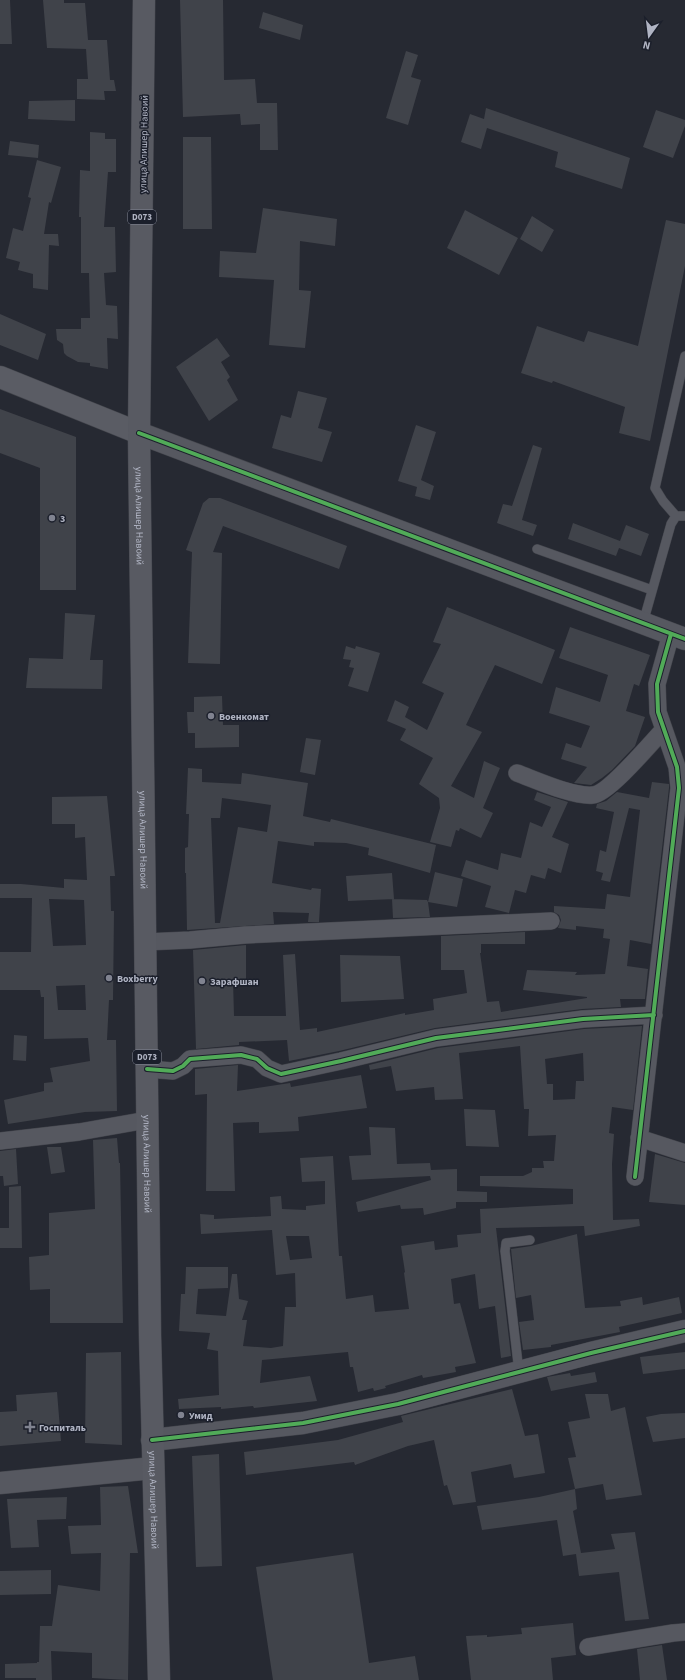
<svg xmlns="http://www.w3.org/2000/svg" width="685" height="1680" font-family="'Source Sans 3',sans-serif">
<rect width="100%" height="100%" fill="#262932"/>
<path fill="#40434a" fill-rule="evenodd" d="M0,0H10L12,44H0Z
M43,0H64V3H85L88,40H107L110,80H114L116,91H104L105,100L77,99V79H88L86,49L47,48Z
M180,0H223L224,80L255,79L257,103H277L278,150H260V124L241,125L240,114L183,117Z
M263,12L303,25L300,40L259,28Z
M406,51L418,55L411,77L421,80L408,125L386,118Z
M75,100V121L28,119L29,101Z
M486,108L630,158L622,189L555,167L558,152L487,128L481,149L461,142L470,114L484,119Z
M656,110L685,120V126L673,158L643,147Z
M90,132L105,133V139H116V172H108L104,227H115L116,272L104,273L106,305L117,306L118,339L107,338L108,369L90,366V363L78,362L67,356L64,353L63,344L57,340L56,329H81V318H90L89,273H81V217H79L80,170L90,171Z
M183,137H211L212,229H183Z
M10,141L39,145L38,158L8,155Z
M37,160L61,167L51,203L49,202L44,234H58L59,246L49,245L48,290L33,288V274L18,270L20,262L6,258L13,228L23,231L31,198L28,197Z
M263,208L337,219L335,246L300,241L299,290L311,291L305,348L269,345L274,280L219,277L220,251L256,253Z
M465,210L518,238L499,275L447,248Z
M532,216L554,230L542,252L520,239Z
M666,220L685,224V266L650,441L619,433L625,407L553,381L552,383L521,373L537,326L584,342L588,331L638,346Z
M0,314L46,334L38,360L0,345Z
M217,338L230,356L221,362L230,377L227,380L238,400L209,421L176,367Z
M298,391L327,398L318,428L332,432L322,462L272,448L281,415L291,418Z
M0,409L76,437V590H40V468L0,453Z
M416,425L436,432L421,480L434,486L430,500L415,496L417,487L398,481Z
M533,445L542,448L522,520L537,525L533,536L497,523L503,504L512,506Z
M209,498H220L347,546L339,569L223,526L213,552L222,553L220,664L188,663L192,552L186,550L203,503Z
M573,523L620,541L626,525L649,534L641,556L619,548L616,556L568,539Z
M447,607L555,650L542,684L495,665L466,725L482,732L451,786L474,798L484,761L500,768L483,808L493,813L481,838L460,828L459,831L456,830L451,847L430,842L440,808L439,798L419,784L433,758L400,740L406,729L387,721L395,700L409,707L405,717L427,730L444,693L422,683L441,644L433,642Z
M65,613L95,615L90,660H103L102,689L26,688L29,658L63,659Z
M570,627L650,655L639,686L634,684L626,711L645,717L635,746L612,770L602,778L591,785L574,783L587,767L561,759L566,743L581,748L590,726L549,713L556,687L600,702L608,675L559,658Z
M346,646L355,649L356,646L380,653L368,692L348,686L354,668L349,667L351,660L343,659Z
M222,696L223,725H239V747L195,748V733H188L187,712H194V697Z
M306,738L321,740L315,775L300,772Z
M188,768L202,769V782L241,784L242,773L308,783L303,816L330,822L331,819L436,845L430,873L368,855L369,848L346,843L314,842V846L278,841L272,883L311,890L312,888L321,889L319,922H308L309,913L273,912L274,924L187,930L186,873H185V848L188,847L189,814H186ZM222,798L271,805L267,832L238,827L220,923H215L211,818H220Z
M652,782L669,784V788L651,944L630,940L627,966L648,969L645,999H620L621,1007L582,1009L435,1028L339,1051L289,1061L287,1040L239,1042V1045L196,1049L193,950L246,945V979L233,980L234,1016H286L283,955L295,954L300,1030L317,1028V1032L405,1013V1015L434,1010L433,999L467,993L464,970H441V936L525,932V944H481V953H480L487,1002L499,1001L501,1012L587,998V997L523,990L527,970L577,972L575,975L605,974L610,939L603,938L604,929L576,926V930L558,928L561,920L559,915L554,912V906L605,909L607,894L630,897L640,810L629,808L610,882L601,880L603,873L596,871L600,850L606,852L614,812L596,808L597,804L606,801L617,792L649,798Z
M537,792L568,802L552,837L569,844L561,873L548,868L545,879L531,875L526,893L515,890L509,913L485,907L491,886L461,876L466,860L498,870L501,853L521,858L530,822L542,827L551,807L534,800Z
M107,796L115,876H110L111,911H114L113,1000H109L107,1040H116L117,1111L85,1112L8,1124L4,1100L44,1091V1083L53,1082L50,1068L90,1061L88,1038L44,1039V997H41L40,990H0V952H31L32,898H0V884H21L64,888V879L87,880L85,837L75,838V824H52V797ZM49,899L84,900L86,945L53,946ZM85,985L86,1010H58L56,986Z
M435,872L463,879L457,907L428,902L430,917L393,918L392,899L427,900L428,902Z
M392,873L394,899L348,901L346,876Z
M340,955L400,956L404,999L341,1002Z
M642,1026L633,1110L612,1107L609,1133L614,1134L612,1164L613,1220L639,1219L640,1226L585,1236L584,1226L496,1228L511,1356L501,1358L495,1306L479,1309L475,1274L451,1279L454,1304L460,1303L476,1363L455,1367L456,1372L423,1378L422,1375L385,1386L386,1388L374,1391L373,1388L358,1392L353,1367H350L348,1352L262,1360L260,1383L310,1376L317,1401L254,1408L253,1406L221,1409V1407L179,1409L178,1399L219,1395L218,1351L207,1349L210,1333L179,1331L181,1294H185L186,1267H228V1288L198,1289L196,1314L226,1316L232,1274H237L239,1299L248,1301L242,1320H247L243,1346L271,1348L283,1346L285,1307H296L295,1273L276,1275L272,1230L201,1234L200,1214L214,1215V1219L271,1216L270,1197L281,1196L282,1209L306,1210V1206L325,1204V1181L302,1182L300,1158L333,1156L339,1256H342L346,1299L373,1295L375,1312L409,1309L404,1273L405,1272L401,1246L434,1241L435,1250L458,1247L457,1235L481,1233L480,1209L573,1204V1189L480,1186V1176H523L532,1172V1168H544L543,1161H554L556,1135L528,1136L529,1109H524L520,1046L459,1053L463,1099L435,1100L434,1087L396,1091L391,1066L370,1070L369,1065L438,1048L584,1029ZM583,1053L584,1081H576L575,1099L553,1100V1084H547L545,1059ZM286,1236H309L312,1258L290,1260Z
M14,1035L27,1036L26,1061L13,1060Z
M238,1065L237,1091L290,1083L291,1087L361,1075L367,1108L298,1117L299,1131L259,1133V1122L233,1123L235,1191H206L207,1094L195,1095V1069Z
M464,1109L495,1110L499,1147L466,1146Z
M369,1127L395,1128L397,1164L430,1163L431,1170L457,1169V1191L487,1192V1202H456V1208L424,1215L423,1208L401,1209L400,1205L358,1212L356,1202L431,1180L430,1176L352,1180L349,1156L371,1155Z
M117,1138L119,1163H120L123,1323H50V1289L30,1290L29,1257L49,1255V1213L95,1209L93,1140Z
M47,1147H61L65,1172L51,1174Z
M16,1149L18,1184L4,1186L3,1176H0V1151Z
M655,1154L685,1163V1205L649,1202Z
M21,1186L22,1248H0V1228H9V1187Z
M577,1234L585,1308L621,1306L620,1301L642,1297L643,1305L679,1297L682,1313L619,1327L620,1332L551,1345V1347L523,1350L519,1322L534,1320L531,1295L516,1298L511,1249L531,1246Z
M121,1352L122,1445L85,1443L86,1353Z
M685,1352V1369L643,1374L640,1357Z
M595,1372L597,1382L551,1391L547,1377L570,1373L571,1376Z
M512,1389L525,1436L538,1434L545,1473L514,1478L511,1464L471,1472L476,1502L453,1505L447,1485L444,1486L434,1440L408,1446L355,1465L354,1462L246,1475L244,1452L338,1440L403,1422L401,1416Z
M57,1392L61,1441L0,1446V1412L17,1411L16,1395Z
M585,1394H608L611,1411L625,1407L642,1495L606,1500L603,1484L575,1489L568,1458L576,1457L568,1422L590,1418Z
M685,1413V1438L653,1442L646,1417L661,1414Z
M219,1454L222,1566L196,1567L192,1456Z
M128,1486L138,1553H130L128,1680L92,1678V1653L51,1651L52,1680H36V1678H5V1664L37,1663V1662H39L40,1626H52L58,1585L100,1591L101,1553L71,1554L68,1526L101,1525L100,1487Z
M575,1489L577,1509L573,1511L581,1553L615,1549L611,1534L635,1532L649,1619L625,1621L619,1572L579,1576L576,1554L563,1556L557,1520L482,1530L477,1506L539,1497Z
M67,1497L66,1519L37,1520L39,1547L11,1548L7,1499Z
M353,1553L369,1663L415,1656L419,1680H273L256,1567Z
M51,1570V1594L0,1595V1571Z
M573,1623L576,1655L551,1658L553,1680H471L466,1636L487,1635V1637L522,1634L521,1628Z
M662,1645L667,1680H640L637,1649Z"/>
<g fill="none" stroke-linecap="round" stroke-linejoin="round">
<g stroke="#42444b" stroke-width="10">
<path id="service" d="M676,516L663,501L655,488L685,356
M537,549L652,590
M643,623L671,524L676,516H685
M519,1372L505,1251L506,1243L530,1240"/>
</g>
<g stroke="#42444b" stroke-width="18">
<path id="minor" d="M517,773C536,780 573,797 593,795C608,794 651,743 664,729
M145,942L190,940L245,935L551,921
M147,1069L173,1071L183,1066L190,1059L241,1055L257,1059L267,1068L281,1074L341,1061L436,1038L583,1019L654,1015
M639,1138L685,1153
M0,1141L79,1132L147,1120
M635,1177L679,788L677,767L658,712L657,684L671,634
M588,1647L673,1633L685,1632"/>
</g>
<g stroke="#42444b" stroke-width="23">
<path id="tertiary" d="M139,433L685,639
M152,1440L303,1423L398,1404L591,1353L685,1331
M0,1483L153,1468"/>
</g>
<g stroke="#42444b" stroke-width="23">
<path id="secondary" d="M0,377L139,433"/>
</g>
<g stroke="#44464e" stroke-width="23">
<g id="primary">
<path id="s1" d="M144,0L139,433L150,1335L159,1680"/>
</g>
</g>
<use href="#service" stroke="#565860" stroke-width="9"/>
<use href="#minor" stroke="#565860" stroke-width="17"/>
<use href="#tertiary" stroke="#565860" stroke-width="22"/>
<use href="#secondary" stroke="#5a5c64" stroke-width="22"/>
<use href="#primary" stroke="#585a62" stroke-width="22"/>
<g stroke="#1b1f2b" stroke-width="6">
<path id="cycleway" d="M139,433L685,639
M147,1069L173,1071L183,1066L190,1059L241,1055L257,1059L267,1068L281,1074L341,1061L436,1038L583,1019L654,1015
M635,1177L679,788L677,767L658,712L657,684L671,634
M152,1440L303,1423L398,1404L591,1353L685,1331"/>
</g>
<use href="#cycleway" stroke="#51ab58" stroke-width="4"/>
</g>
<g fill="#808390" stroke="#1b1f2b" stroke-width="1.5">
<circle cx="52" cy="518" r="4"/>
<circle cx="211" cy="716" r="4"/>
<circle cx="109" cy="978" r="4"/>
<circle cx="202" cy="981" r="4"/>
<circle cx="181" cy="1415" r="4"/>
<path d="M28 1421h4v4h4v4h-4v4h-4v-4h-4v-4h4z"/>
</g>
<g text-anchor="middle" stroke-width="3" stroke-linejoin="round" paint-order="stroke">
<g fill="#1b1f2b" stroke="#838795" stroke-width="1">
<rect x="128" y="210" width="28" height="14" rx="3"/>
<rect x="133" y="1050" width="28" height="14" rx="3"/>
</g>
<g font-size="9" font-weight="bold" fill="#b0b4c3">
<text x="142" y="220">D073</text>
<text x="147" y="1060">D073</text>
</g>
<g font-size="10" fill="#b0b4c3" stroke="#1b1f2b">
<text transform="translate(143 144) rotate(-89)" y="4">улица Алишер Навоий</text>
<text dy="4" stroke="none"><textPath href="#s1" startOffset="516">улица Алишер Навоий</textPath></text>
<text dy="4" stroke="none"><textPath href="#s1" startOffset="840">улица Алишер Навоий</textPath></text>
<text dy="4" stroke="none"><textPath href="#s1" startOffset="1164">улица Алишер Навоий</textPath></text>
<text dy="4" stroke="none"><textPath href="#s1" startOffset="1500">улица Алишер Навоий</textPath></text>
</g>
<g font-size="10" font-weight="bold" fill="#b0b4c3" stroke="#1b1f2b" text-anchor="start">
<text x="60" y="522">3</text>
<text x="219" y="720">Военкомат</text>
<text x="117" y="982">Boxberry</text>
<text x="210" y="985">Зарафшан</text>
<text x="189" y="1419">Умид</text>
<text x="39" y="1431">Госпиталь</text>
</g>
</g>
<g transform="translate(649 36) rotate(194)" stroke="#1b1f2b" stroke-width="3" paint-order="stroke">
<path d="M0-3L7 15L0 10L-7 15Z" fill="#b0b4c3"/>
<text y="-6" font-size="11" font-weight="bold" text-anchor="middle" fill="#b0b4c3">N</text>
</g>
</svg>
